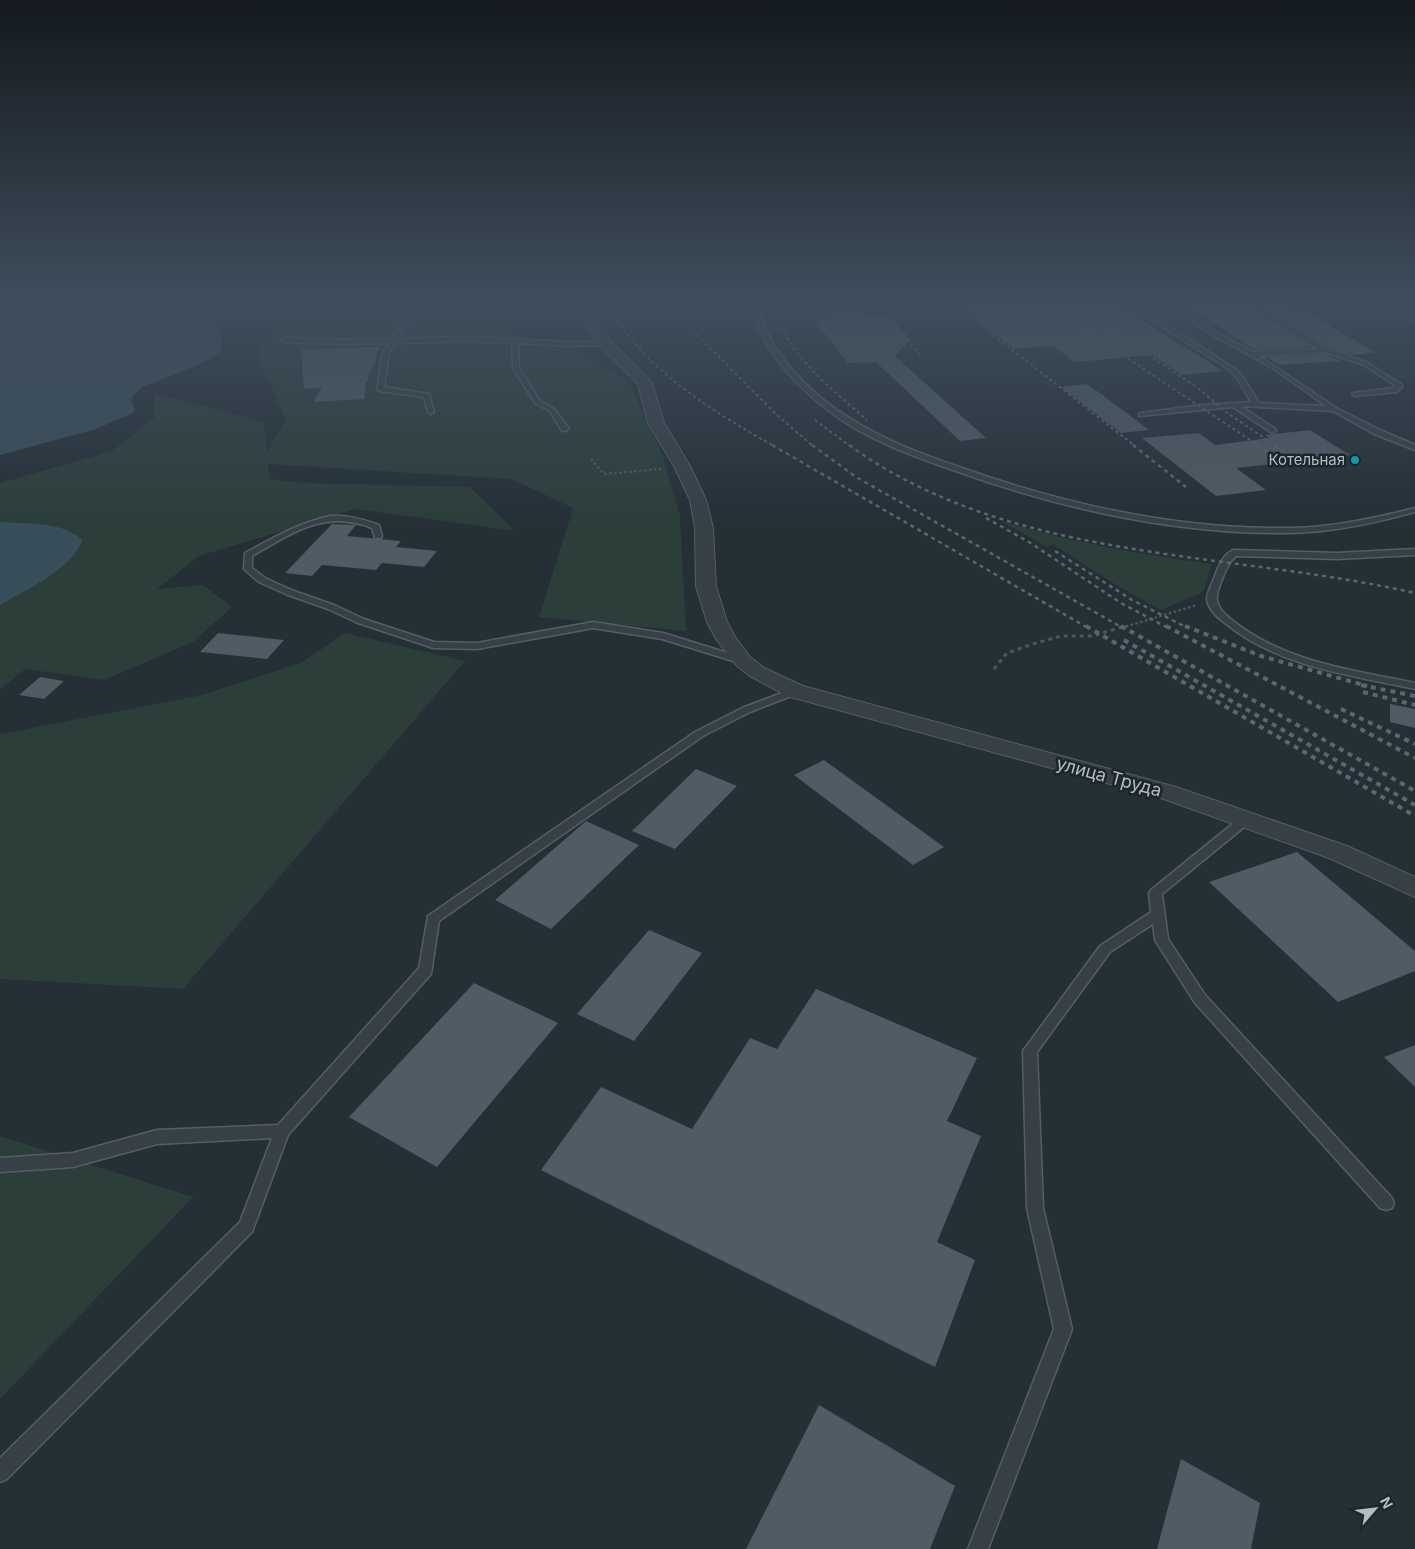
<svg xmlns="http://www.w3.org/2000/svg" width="1415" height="1549" font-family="Inter,sans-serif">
<rect width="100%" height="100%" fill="#242f36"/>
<path fill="#2b3e3a" d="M295,305H487L524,346L570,347L628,381L662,454L680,516L686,631L539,617L573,508L511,479L268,464L270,479L305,483L470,487L515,531L355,509L199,556L157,589L203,585L232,607L193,642L104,680L25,669L0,690V605L31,587L75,533L50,526L0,522V483L112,451L154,418V394L264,422L267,452L286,419L256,352Z
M999,520C1069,542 1140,554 1212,564L1205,588L1199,594L1161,610L1118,586L1054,545L1047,547Z
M345,633L465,661L183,989L0,979V734L198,696L301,663Z
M0,1136L193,1197L0,1399Z"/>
<path fill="#394e5b" d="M0,305H228C225,311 218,314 216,321C214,330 225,340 221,350C216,361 155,381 141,388L133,396L131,402L135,408L133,413L96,429L0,455Z
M0,522C25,524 64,521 82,540C75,567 24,591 0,605Z"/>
<path fill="#4f5c64" d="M959,305H1118L1223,371L1182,375L1152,355L1075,362L1053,346L1014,349Z
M1186,305H1246L1312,347L1255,350Z
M1259,305H1283L1296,313L1307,312L1376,353L1350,355L1328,347Z
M860,310L867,317L889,316L910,339L895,356L986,438L960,441L876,362L848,363L815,321L835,319L829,311Z
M380,347L369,375L368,382H366L364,399L313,402L322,387L304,389L301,350Z
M1324,354L1341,361L1279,365L1267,357Z
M1087,384L1104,396L1149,430L1121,433L1061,387Z
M1310,430L1350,455L1236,468L1266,490L1216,496L1142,438L1199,433L1215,445L1270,438L1265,435Z
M332,524L356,525L347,536L401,541L396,547L437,551L424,567L382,563L376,570L322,565L312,576L285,573Z
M218,633L284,640L267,659L200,652Z
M40,677L64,681L44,699L19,695Z
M1390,704L1415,709V728L1390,722Z
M824,760L944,847L913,865L794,775Z
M696,769L737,786L675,849L632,831Z
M586,821L639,845L551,929L495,900Z
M1297,852L1415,951V971L1338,1002L1209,882Z
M649,930L702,953L634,1041L577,1014Z
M474,983L558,1023L437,1167L349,1117Z
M816,989L977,1058L947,1121L981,1136L937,1242L975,1260L935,1367L541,1170L601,1087L692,1129L750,1038L777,1049Z
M1415,1045V1087L1384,1057Z
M819,1405L955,1486L930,1549H746Z
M1181,1459L1260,1503L1251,1549H1157Z"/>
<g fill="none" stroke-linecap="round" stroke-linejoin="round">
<g stroke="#555e64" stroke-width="3">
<path id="service" d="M407,305H413L410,320L398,339L465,337L569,342L605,341L608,343L605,345L569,346L518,343L519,368L540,401L554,409L569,429L565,431H562L550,411L535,403L513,368L512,343L465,341L396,343L389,353L384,387L429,394L434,412L431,414L428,412L424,397L380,391L377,389L383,353L389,343L340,344L284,342L281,340L284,338L340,340L392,339L404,320Z
M751,305H757C769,353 810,394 851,419C886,441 924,455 962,468C1067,505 1180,530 1292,528C1334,527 1375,518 1415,508V512C1375,523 1334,532 1292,533C1178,535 1061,509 953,470C915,457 877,443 843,421C803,394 762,353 751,305Z
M1129,305H1136L1235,369L1243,377L1259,403L1326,406C1306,392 1287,377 1266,364C1239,348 1195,331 1176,305H1182L1212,330L1253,352L1318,349L1248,305H1255L1327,349L1368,363L1402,385V387L1396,392L1355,396L1352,394L1353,393L1394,388L1396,386L1364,365L1324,352L1259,356L1336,408L1380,430L1415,445V450L1374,434L1333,411L1241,406L1275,429L1276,431L1272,433L1233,407L1139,416V414L1141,413L1202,405L1251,402L1237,378L1231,371Z
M1392,305H1399L1415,318V323Z
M330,516C348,515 362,519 379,525L382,536L381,538H375L372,528C324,509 293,533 252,556V568L265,578L294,591L334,605L364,619L434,642L477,643L593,622L663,633L747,659L748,661L743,664L662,639L593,628L477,649L433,648L358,623L328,609L288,595L259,582L244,569L245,553C273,538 298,523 330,516Z
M1415,549V555L1337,559L1236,556C1228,563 1225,572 1221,582C1219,588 1216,594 1217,600C1218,609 1226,615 1233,621C1285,662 1352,670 1415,683V689C1349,675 1279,667 1225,623C1218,618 1208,609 1207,599C1207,593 1211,586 1213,581C1217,570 1222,554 1234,550L1337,553Z
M795,688L800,691L799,693L750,712L703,736L439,921L431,974L288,1135L252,1232L7,1479L0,1482V1458L240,1222L272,1138L157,1144L73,1167L0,1172V1158L73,1153L157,1130L278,1125L419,968L428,916L695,732L742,708Z
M1245,816L1251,820L1249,823L1162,894L1168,939L1205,995L1392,1198L1394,1203L1392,1208L1386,1210L1380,1208L1195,1003L1155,940L1153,924L1110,952L1037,1052L1043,1208L1072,1329L988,1549H968L1054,1329L1027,1208L1023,1051L1100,946L1151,912L1149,893L1151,890L1241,817Z"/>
</g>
<g stroke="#555e64" stroke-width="2">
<path id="minor" d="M565,305H579L588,313L610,340L652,383L664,423L690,466L706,500L713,528L716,586L727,622L735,637L750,657L764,668L803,686L1176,787L1347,846L1415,877V897L1329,858L1158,797L787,696L750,676L736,665L716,639L707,622L696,586L695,528L690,500L674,466L648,423L638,384L600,346L580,319Z"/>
</g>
<path stroke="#4a5a59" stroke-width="2.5" stroke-dasharray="2.5 2.5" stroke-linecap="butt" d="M591,459L604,474L661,469
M1121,628L1197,605"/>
<path stroke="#4a5a59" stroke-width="3" stroke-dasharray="4 4" stroke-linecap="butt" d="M994,669L1007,653L1036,643L1061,636H1093L1125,626"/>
<use href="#service" fill="#374047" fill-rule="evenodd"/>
<use href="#minor" fill="#374047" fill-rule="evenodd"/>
<path stroke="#5b676f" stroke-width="2" stroke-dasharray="3 3" stroke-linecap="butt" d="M607,305C645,370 710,410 774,446
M667,305L779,417L813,446
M772,305C787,354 830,388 867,420
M873,305L923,357
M955,305L1135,446
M1048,305L1259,446
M1073,305L1198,388L1226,412L1276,446
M815,420L850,446"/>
<path stroke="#5b676f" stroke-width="2.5" stroke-dasharray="4 4" stroke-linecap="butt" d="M772,445L1088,628
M812,445L856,477L1123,628
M849,445C1012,563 1227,550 1415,593
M1133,445L1186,487
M1257,445L1281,461
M1274,445L1294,459
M986,518L1029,542L1121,603L1168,628
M1055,551L1132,600L1188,628"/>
<path stroke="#5b676f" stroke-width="4" stroke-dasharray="5 5" stroke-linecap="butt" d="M1086,626L1415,816
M1121,626L1415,791
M1166,626L1415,758
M1185,626L1261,656L1367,686
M1124,640L1415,805
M1361,685L1415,696
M1363,692L1415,705
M1341,709L1415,744"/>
</g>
<linearGradient id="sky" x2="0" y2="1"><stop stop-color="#141a1e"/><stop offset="0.58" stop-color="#3f4d5d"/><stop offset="1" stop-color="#3f4d5d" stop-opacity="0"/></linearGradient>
<rect width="1415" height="522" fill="url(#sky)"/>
<circle fill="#0f9aa8" stroke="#1c252b" stroke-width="2" cx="1355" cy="460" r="5"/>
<g text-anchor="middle" stroke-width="5" stroke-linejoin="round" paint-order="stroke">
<g font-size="15" fill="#b2bcc3" stroke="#1c252b" text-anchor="end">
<text x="1345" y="465">Котельная</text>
</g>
<g font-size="18" fill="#b2bcc3" stroke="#1c252b">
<text transform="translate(1109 777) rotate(15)" y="6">улица Труда</text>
</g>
</g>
<g transform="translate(1375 1509) rotate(62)" stroke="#1c252b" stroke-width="4" paint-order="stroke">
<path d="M0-4L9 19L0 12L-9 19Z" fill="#b2bcc3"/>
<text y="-8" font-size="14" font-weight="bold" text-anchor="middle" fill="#b2bcc3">N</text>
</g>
</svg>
